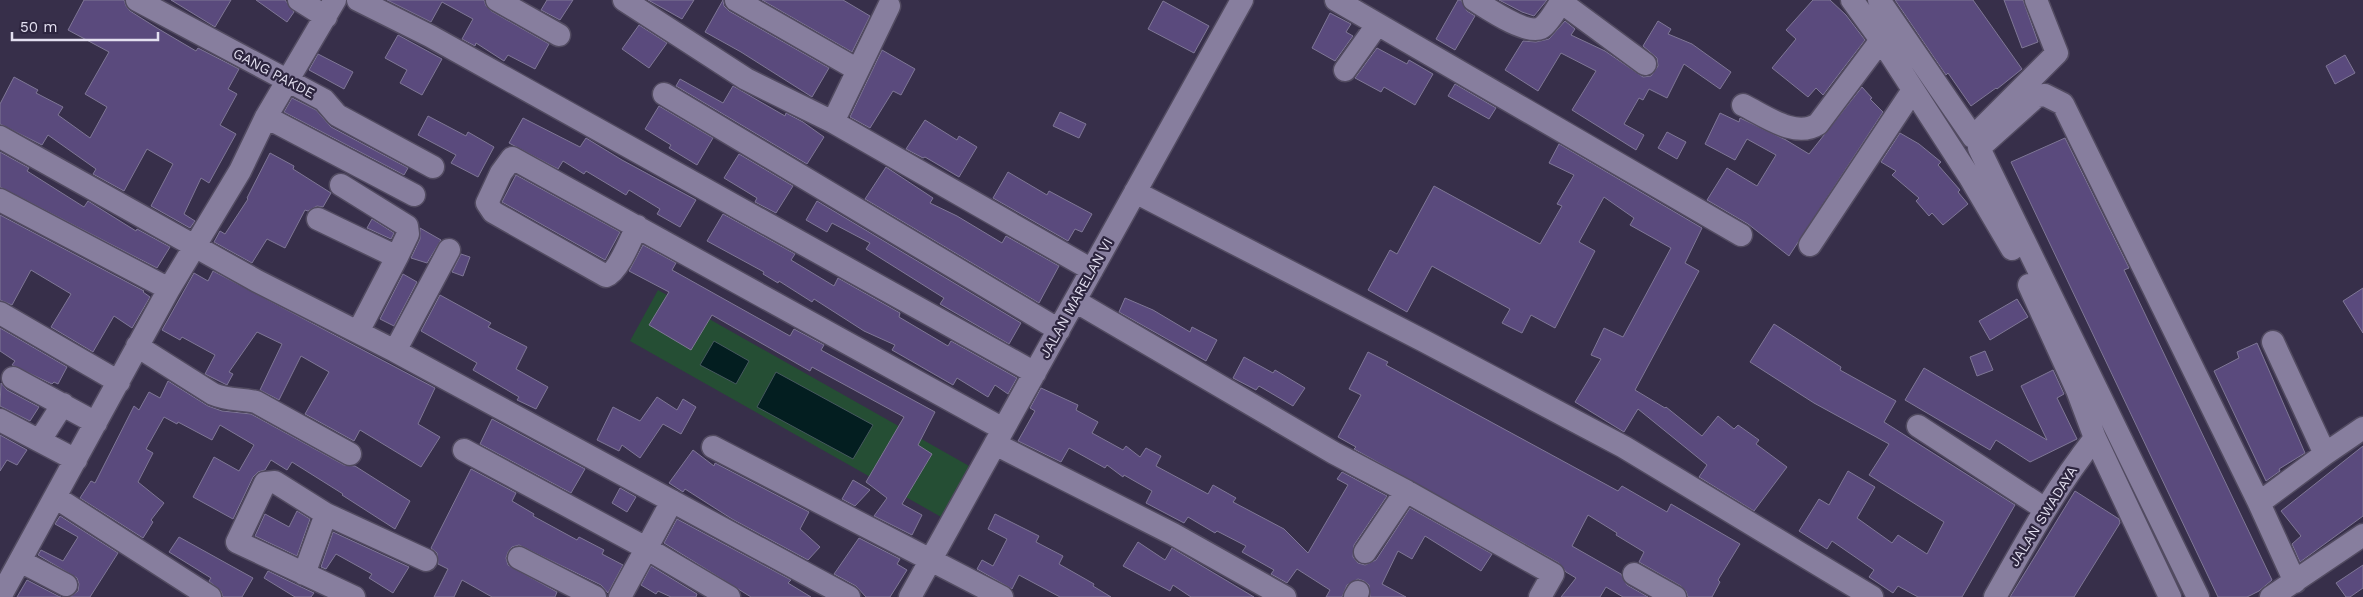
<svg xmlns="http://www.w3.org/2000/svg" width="2363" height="597" font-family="'Work Sans',sans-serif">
<rect width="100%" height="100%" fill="#372f4a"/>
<path fill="#254e34" d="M658,290L978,471L950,522L630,341Z"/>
<path fill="#031e20" stroke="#46585e" d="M714,341L749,361L736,384L700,365Z
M776,372L873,425L853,459L757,407Z"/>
<path fill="#5a4a7d" stroke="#7f7796" d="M84,0H124L126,6L130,11L157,28L196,51L198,48L239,69L228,89L237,94L220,125L236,134L209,183L201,178L184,214L195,221L190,228L151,206L173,164L147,149L124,191L93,174L96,169L48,135L42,145L0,124V104L14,77L38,90L36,93L63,107L58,115L90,138L107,107L85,94L109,52L68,30Z
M171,0H231L215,27Z
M256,0H285L294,12L287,22Z
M387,0H484L486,6L491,11L549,44L535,69L508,55L504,61L476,43L475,46L462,39L473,19L442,2L431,22Z
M547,0H573L560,20L541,10Z
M648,0H694L682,19Z
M723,0L724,6L729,11L829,68L812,97L741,52L705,32Z
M762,0H843L870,16L852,52Z
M1458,0H1461L1467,11L1475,16L1455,50L1436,39Z
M1499,0H1547L1534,16L1522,12Z
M1813,0H1830L1846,15L1865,40L1823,95L1816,88L1808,97L1772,68L1796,39L1786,30Z
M1895,0H1973L2022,69L1997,89L1996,88L1971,106L1948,73L1946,75Z
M2004,0H2023L2038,42L2022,48Z
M1163,1L1209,26L1194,53L1148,29Z
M1330,13L1351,24L1346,32L1353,36L1335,61L1312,48Z
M1565,21L1575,29L1571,35L1605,51L1643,77L1651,76L1658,66L1657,58L1643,46L1658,21L1671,29L1668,34L1692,44L1731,72L1720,89L1684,64L1667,98L1649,89L1643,100L1639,98L1624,124L1644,135L1636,150L1572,110L1596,71L1561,53L1538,91L1505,70L1523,41L1536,42L1549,39Z
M639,25L667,43L649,68L622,49Z
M398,35L442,59L422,95L400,83L407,70L385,58Z
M1377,48L1407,64L1409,60L1433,74L1415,105L1384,87L1381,92L1355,78Z
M882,50L915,69L901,95L893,91L870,128L850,117Z
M318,54L353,72L344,89L309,70Z
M2345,55L2355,73L2335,84L2326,66Z
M680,79L723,103L733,86L785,116L786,113L803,122L824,137L807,164L676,86Z
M1455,84L1496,108L1489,119L1448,96Z
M1862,87L1872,98L1870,99L1883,112L1789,256L1748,224L1707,200L1727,168L1757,186L1776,155L1747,139L1735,160L1705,144L1720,113L1739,122L1740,118L1786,140L1809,154Z
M292,98L316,110L331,127L408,168L404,175L284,112Z
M659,106L713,138L697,165L669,148L671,145L645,129Z
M1060,112L1086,124L1079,138L1053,126Z
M428,116L466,136L468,132L494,147L478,177L451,163L456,155L418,135Z
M523,118L580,147L586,138L622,160L696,200L680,227L657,214L660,209L629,190L626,195L586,171L584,174L563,161L558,169L509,143Z
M925,120L957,140L959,136L977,147L959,177L925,157L923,158L906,149Z
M1667,132L1686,142L1677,159L1658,148Z
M1900,133L1919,144L1941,162L1938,165L1960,190L1958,192L1968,204L1943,225L1932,213L1929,216L1916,201L1919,198L1892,175L1896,171L1881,162Z
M2065,138L2129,268L2124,270L2272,580L2259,591L2247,597H2218L2011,162Z
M1559,144L1702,228L1685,263L1699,271L1635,390L1665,408L1666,407L1702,436L1718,416L1734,429L1738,425L1759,440L1756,444L1787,467L1754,511L1699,477L1707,465L1638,409L1624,432L1575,402L1601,359L1591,355L1604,328L1623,337L1671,248L1630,225L1634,218L1604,197L1579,242L1595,251L1555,328L1531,315L1522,333L1502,323L1510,309L1432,266L1407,312L1368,290L1390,250L1397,254L1434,186L1540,244L1562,206L1557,204L1574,175L1549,163Z
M0,152L29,168L27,171L84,207L88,201L136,231L137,229L170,247L157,268L0,187Z
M270,153L294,166L293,169L331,193L323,207L317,206L308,211L305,210L285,248L267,239L252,263L214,242L220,231L225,234L248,199L247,198Z
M739,154L793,186L776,213L755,202L757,198L724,178Z
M886,167L933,198L930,203L957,216L1002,243L1006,236L1059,266L1039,303L865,199Z
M1008,172L1047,195L1049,191L1092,214L1082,232L1075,229L1068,241L993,198Z
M516,175L620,232L605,260L502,202Z
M817,201L1021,323L1009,344L940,304L944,298L866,249L870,243L832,223L827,232L806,220Z
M723,214L795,254L791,260L834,286L838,278L900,313L899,317L948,346L951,341L1017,378L1008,394L995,385L988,397L957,378L953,385L892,350L895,345L864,331L814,299L812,302L779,281L778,283L763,274L764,272L707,241Z
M0,215L144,291L143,292L150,297L132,328L114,316L93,352L51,327L71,294L31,270L12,305L0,300Z
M372,219L394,233L391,239L367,228Z
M420,228L441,240L427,263L411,258L420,239Z
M643,245L676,263L672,270L790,336L794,329L824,345L821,350L935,412L918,445L932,454L902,504L922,515L912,535L874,516L887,498L866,482L904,417L812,367L810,371L712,315L691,350L649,325L669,292L629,271Z
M461,254L470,257L463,276L452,272Z
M213,271L435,388L418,424L440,437L421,467L360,430L354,441L305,414L329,372L301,356L279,400L260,390L282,344L257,332L229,372L233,374L227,385L205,374L215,355L182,337L180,340L162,330L194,273L208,281Z
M403,274L417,282L394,326L380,319Z
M2363,288V333L2343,301Z
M440,295L491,323L488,327L527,347L516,369L548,387L536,409L517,400L519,397L473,370L477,363L421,331Z
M1125,298L1153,310L1190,332L1192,327L1217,340L1206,361L1119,312Z
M2017,299L2028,317L1990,340L1979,321Z
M1774,324L1841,367L1840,370L1896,401L1884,422L2015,505L1962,597H1918L1898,586L1893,593L1869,577L1874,570L1832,541L1827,549L1799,531L1819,499L1829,505L1848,471L1875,487L1857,518L1892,543L1898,535L1927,554L1944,522L1869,475L1889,444L1814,403L1750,362Z
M0,328L67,367L58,384L54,382L52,384L12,365L15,361L0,351Z
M2257,343L2305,453L2279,469L2280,471L2266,481L2214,371L2239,358L2237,352Z
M1985,351L1993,370L1977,376L1970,357Z
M1368,352L1388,362L1386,365L1618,491L1622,486L1667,512L1671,504L1740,544L1718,580L1720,582L1712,597H1688L1686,591L1681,586L1639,562L1644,552L1616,535L1617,533L1588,515L1572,546L1621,574L1627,585L1648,597H1623L1606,587L1600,597H1561L1576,578L1566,572L1559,563L1354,449L1356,447L1338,437L1361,395L1349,389Z
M1244,357L1273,373L1275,370L1305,388L1293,406L1259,386L1256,390L1233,378Z
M1924,368L2047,440L2021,386L2053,370L2064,394L2057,398L2077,439L2030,462L1996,440L1990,450L1905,400Z
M168,381L208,406L222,411L251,414L344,465L355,466L410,501L395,529L342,495L343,494L292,462L287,470L271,460L265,470L258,472L253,477L233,519L193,497L214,457L239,471L254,445L220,425L212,440L178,422L177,424L164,417L146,449L153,453L138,482L164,503L151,520L153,522L143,538L80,498L91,481L95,483L134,406L139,410L149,392L160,398Z
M1,383L7,390L39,407L30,421L0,406Z
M1041,388L1078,405L1076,410L1098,422L1092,433L1123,450L1126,446L1140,457L1146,448L1161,456L1156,466L1208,494L1213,485L1236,498L1233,502L1284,529L1308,553L1348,485L1337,479L1342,472L1387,496L1354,545L1353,557L1358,563L1365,565L1376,560L1410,508L1492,554L1481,571L1425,536L1412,559L1398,551L1382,584L1406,597H1370L1369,585L1364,581L1358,579L1347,585L1342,597H1326L1330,590L1297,569L1287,583L1271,574L1274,570L1242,552L1246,546L1217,531L1215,533L1188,517L1184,523L1146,503L1152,491L1124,475L1123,477L1107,465L1105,468L1069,448L1061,462L1018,441L1035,411L1030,408Z
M657,397L677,410L683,399L696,407L681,434L663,424L640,458L622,445L619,451L597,440L613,407L640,421Z
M492,419L585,469L571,493L480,444Z
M0,435L27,450L17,465L7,460L0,471Z
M2363,446V516L2300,562L2292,544L2301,536L2281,511Z
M693,450L714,466L715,463L809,512L800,529L820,547L808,560L732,519L685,489L683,492L669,483Z
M471,469L516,493L512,501L534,514L533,516L577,540L579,537L604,550L602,554L623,565L608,593L601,585L519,545L512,547L508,552L506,558L508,565L557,592L555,597H492L462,580L454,597H434L448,569L438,564L437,553L431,548Z
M853,480L870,490L855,506L842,499Z
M620,488L636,497L627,512L612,503Z
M2075,491L2119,519L2120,523L2074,597H2010Z
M297,511L310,519L297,556L255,536L265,514L289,527Z
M995,514L1039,536L1036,542L1063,556L1059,564L1094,584L1093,586L1111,597H1060L1019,575L1012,589L977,569L982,560L993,566L1007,539L988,529Z
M60,516L118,553L90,597H70L78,591L79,584L77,578L38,555L41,550L63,561L78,537L55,524Z
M677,519L791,580L788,583L811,597H751L664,543Z
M333,532L409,567L393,593L369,578L372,574L336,554L326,569L321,567Z
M179,537L253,578L242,597H223L221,591L209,581L211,578L169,552Z
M859,538L900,559L897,564L907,570L890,597H866L856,586L834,574Z
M1138,542L1165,560L1172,548L1254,597H1191L1173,585L1170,591L1123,566Z
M2363,565V588L2350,597H2346L2336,583Z
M651,566L697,594L696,597H671L658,591L656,594L641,585Z
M268,571L299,586L314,593L311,597H295L264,578Z
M27,580L60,597H61H17Z"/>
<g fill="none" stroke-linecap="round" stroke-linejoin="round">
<g stroke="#524b61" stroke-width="25">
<path id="minor" d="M137,0L324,100L337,115L433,167
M299,0L326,17
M358,0L430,36L1035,373
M497,0L559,35
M624,0L746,79L833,122L1092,270
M736,0L858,70
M1336,0L1741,235
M1474,0C1487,8 1526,35 1541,28C1549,23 1557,8 1562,0
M1852,0L1881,40L1969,176L2012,249
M1879,0L1973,137L2057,53L2036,0
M1561,2L1645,64
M1345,70L1377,25
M664,94L1059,330
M1743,105C1764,115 1795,139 1818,124L1881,40
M266,117L414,195
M833,122L889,6
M0,137L257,281L395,351L849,597
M341,185L407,226L408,234L397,257
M1135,192L1424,341L1624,447L1872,597
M0,200L169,289
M318,219L397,257L358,332
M637,226C631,239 618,272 606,276L493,212L487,203L501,173L512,158L1003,429
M1810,245L1913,90
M2029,285L2077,390L2095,438L2170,597
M1075,301L1334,453L1406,491L1553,574L1540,597
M0,313L119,382
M137,346L213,394C229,401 240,398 256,402L350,454
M395,351L449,250
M13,378L96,423
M0,420L76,460
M1918,426L2045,509
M40,440L63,404
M995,444L1173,534L1285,597
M713,447L1002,597
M464,450L646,548L729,597
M2325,454L2363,428
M55,497L210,597
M2259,503L2325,454L2273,342
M1365,552L1406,491
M519,558L595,597
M20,561L66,585
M304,574L326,514
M1634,574L1675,597
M0,597L169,289L240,171L266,117L335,0
M354,597L237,542L265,483L275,482L326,514L426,560
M620,597L672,501
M910,597L1242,0
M1355,597L1358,592
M1995,597C2026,542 2056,487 2095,438
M2198,597L1979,148L2037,96L2045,95L2063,104L2259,503L2295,582
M2271,597L2363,535"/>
</g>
<use href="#minor" stroke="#877e9e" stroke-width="22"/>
</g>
<g text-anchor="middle" stroke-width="4.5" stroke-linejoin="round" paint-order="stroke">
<g font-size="14" fill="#e3dff0" stroke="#2d253f">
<text transform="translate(274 73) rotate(28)" y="5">GANG PAKDE</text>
<text transform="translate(1076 298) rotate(-61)" y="5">JALAN MARELAN VI</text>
<text transform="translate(2043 516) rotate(-58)" y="5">JALAN SWADAYA</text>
</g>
</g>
<path d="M12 32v8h146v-8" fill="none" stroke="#e3dff0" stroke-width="2.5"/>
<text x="20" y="32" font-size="15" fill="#e3dff0" stroke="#2d253f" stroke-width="4" paint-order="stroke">50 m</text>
</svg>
